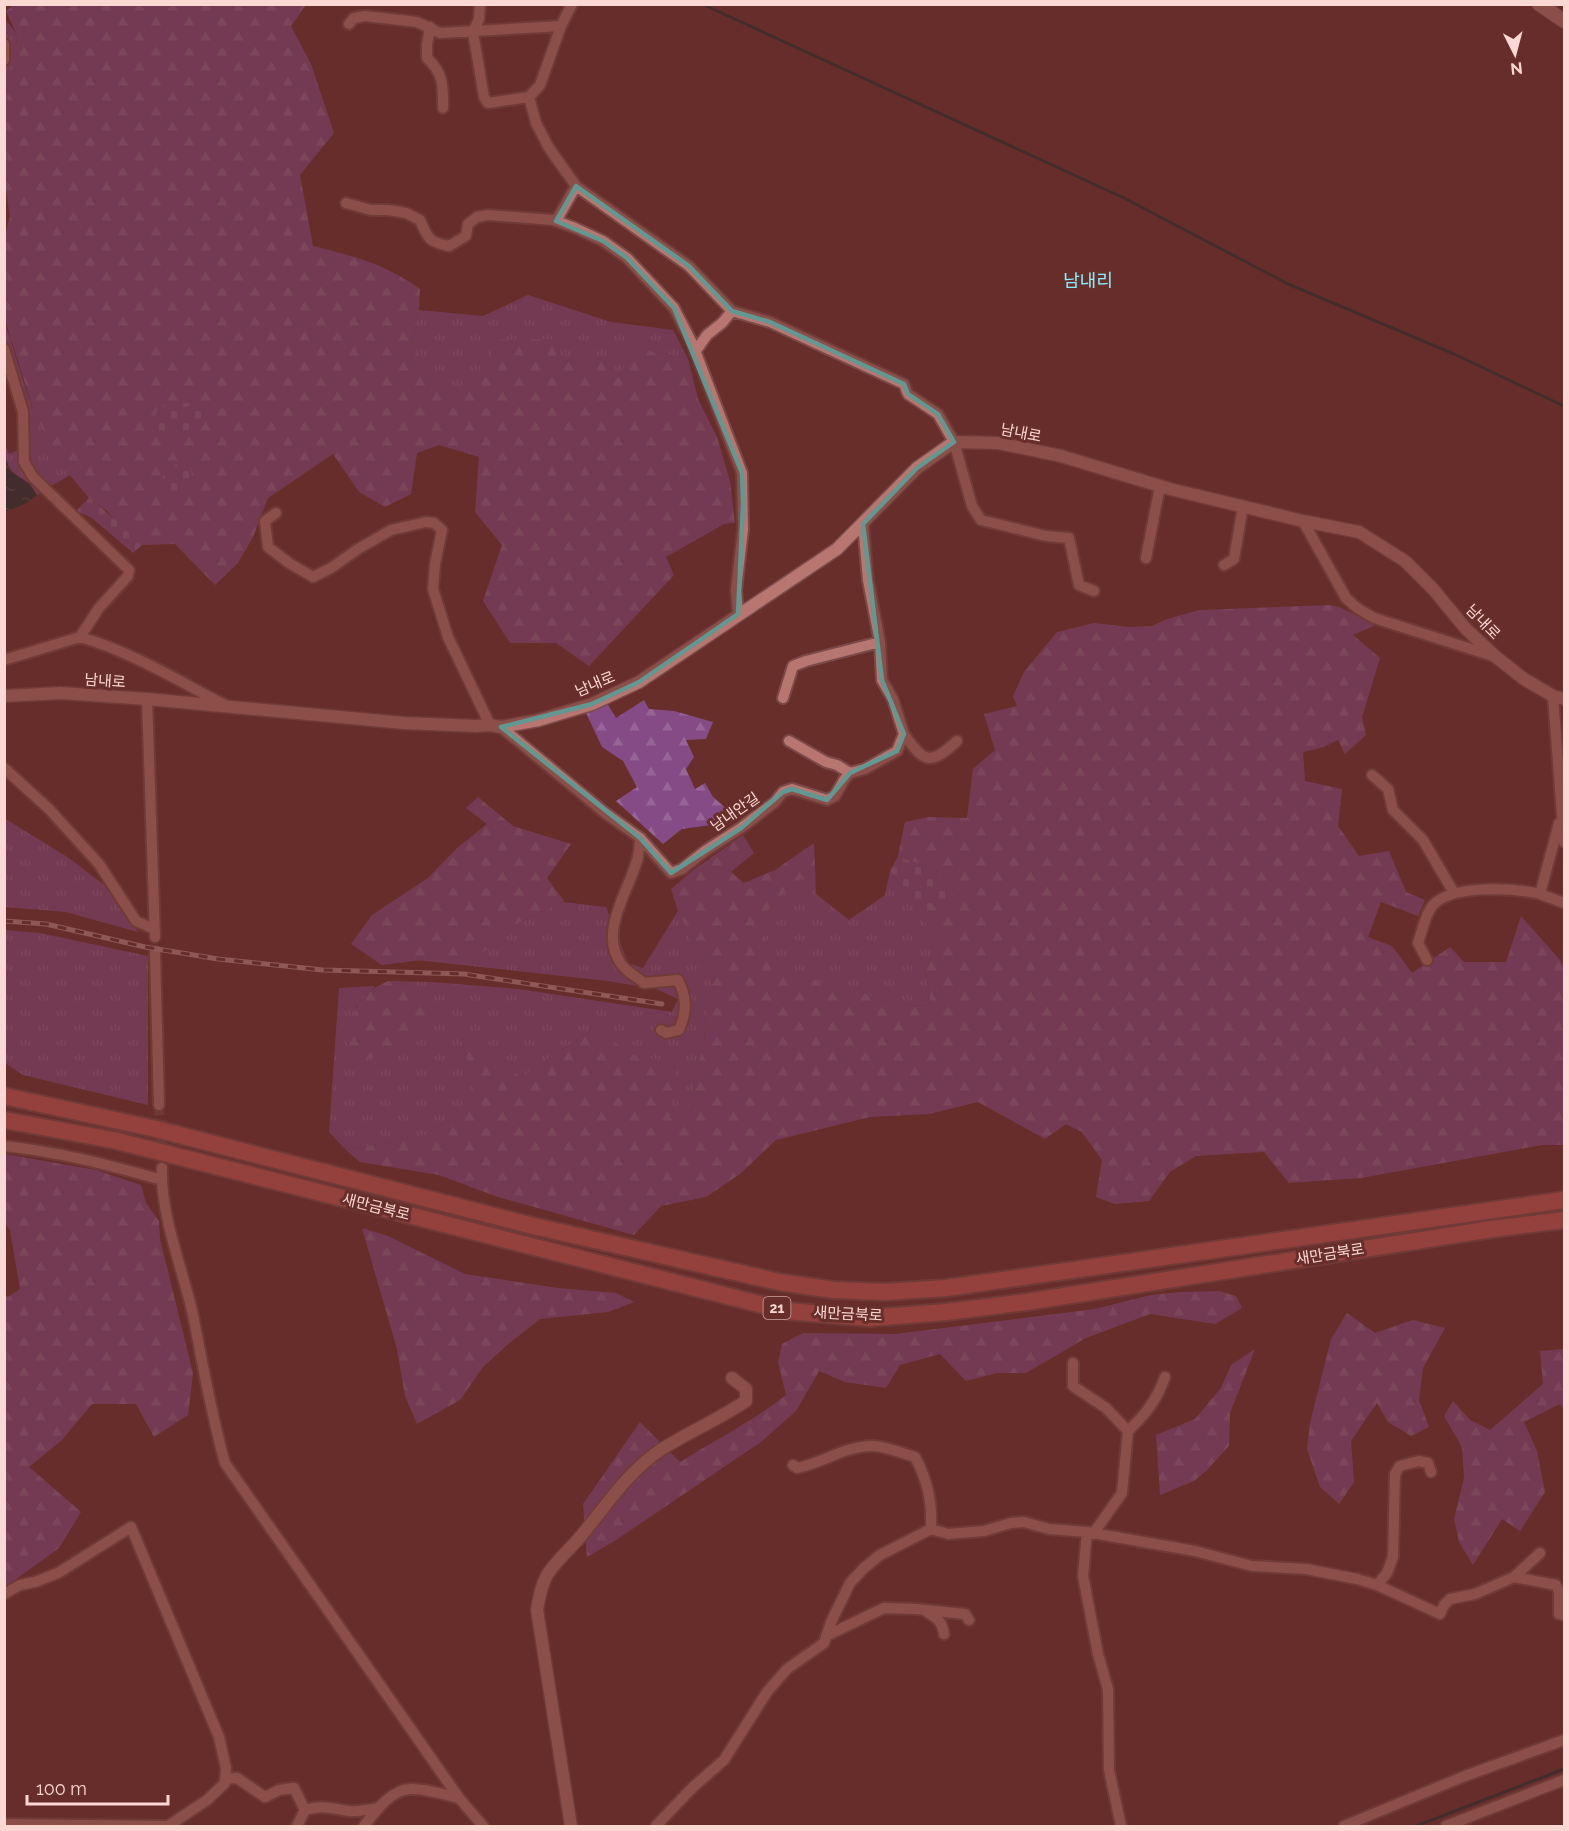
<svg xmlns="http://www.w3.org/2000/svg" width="1569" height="1831" font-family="Raleway,'Noto Sans KR',sans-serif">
<defs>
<pattern id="grass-tufts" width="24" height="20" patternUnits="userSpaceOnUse" patternTransform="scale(1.5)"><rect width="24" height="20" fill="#844b86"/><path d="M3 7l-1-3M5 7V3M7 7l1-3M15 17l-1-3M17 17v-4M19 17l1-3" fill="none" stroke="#966496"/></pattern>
<pattern id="forest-firs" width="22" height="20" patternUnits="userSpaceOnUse" patternTransform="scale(1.5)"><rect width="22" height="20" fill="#844b86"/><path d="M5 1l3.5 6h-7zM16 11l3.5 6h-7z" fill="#966496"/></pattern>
<pattern id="cemetery-stones" width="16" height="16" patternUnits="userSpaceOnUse" patternTransform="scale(1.5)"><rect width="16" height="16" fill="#844b86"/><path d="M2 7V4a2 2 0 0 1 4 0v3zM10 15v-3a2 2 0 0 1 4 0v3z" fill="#966496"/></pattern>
<pattern id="water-ripples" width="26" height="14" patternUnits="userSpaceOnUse" patternTransform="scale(1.5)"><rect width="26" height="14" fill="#182e30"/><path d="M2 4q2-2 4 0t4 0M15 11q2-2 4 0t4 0" fill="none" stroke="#3a4c4d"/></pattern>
</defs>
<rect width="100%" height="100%" fill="#672e2a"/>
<path fill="url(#grass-tufts)" d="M5,19L16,33L18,63L5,109Z
M528,295L611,322L673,330L688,359L635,348L619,376L598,358L573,363L560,357L457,410L412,346L419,310L483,316Z
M4,320C22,373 34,432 70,475L48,488L29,461L16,404L5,375Z
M4,441L9,454L21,449L20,467L42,492L37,495C19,469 5,480 4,441Z
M4,818L69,858L104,885L138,932L66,912L5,907Z
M815,867L816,894L849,920L885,895L890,871L912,901L936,938L926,971L931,1006L905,1005L782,972L760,928L772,904Z
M562,902L606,907L628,963L643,968L678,911L714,987L704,1023L705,1044L693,1075V1100L669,1120L675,1062L636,1057L593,1029L522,1077L461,1038L479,1102L457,1117L437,1126L426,1135L346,1150L329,1132L339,988L375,986L355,1009L420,990L389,981L432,982L518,989L672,1012L678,999L656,989L608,981L416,960L483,952L504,930Z
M4,930L40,933L148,956V1105L23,1075L5,1063Z"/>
<path fill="url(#forest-firs)" d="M13,5H306L291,26L311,64L334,133L300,175L313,246C356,257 383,263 420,289L419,310L412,346L457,409L499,340L552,339L560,357L573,363L598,358L619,376L635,348L688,359L698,399L717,437L730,481L735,523L724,524L666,557L674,575L589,666L556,643H510L483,601L502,545L475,512L479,457L439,445L417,453L411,494L385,507L359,492L333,454L268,498L253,537L238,563L215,585L175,544L142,545L117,523L107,511L89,498L53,455L33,409L5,320V235L10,216L5,185L4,109L18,63L16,33L6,11Z
M1330,605L1339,607L1376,625L1353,635L1380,658L1362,717L1366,735L1345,754L1338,740L1324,747L1303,752L1305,781L1342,789L1338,826L1359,856L1389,851L1406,892L1425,900L1418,916L1381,902L1368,937L1392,946L1412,973L1450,947L1464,962H1506L1521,916L1560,960L1564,968V1145H1542L1361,1178L1289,1183L1264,1152L1196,1156L1170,1172L1149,1201L1115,1204L1096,1197L1102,1160L1082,1132L1066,1124L1045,1139L978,1102L929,1114L870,1117L776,1140L740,1174L706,1197L661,1206L634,1235L498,1197L439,1175L360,1162L346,1150L426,1135L437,1126L457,1117L479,1102L461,1038L522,1077L593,1029L636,1056L675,1062L670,1119L693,1100V1075L705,1044L704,1023L714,987L678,911L671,889L692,871L743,835L754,853L731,872L744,883L775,870L814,843L815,867L772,904L760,928L782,971L905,1005L931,1006L926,971L936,938L912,901L930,909L938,871L898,856L905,822L928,817L967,818L973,769L995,750L984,714L1017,706L1013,696L1024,672L1057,632L1094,623L1129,627L1152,626L1167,619L1200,610Z
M644,700L649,709L674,711L713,722L706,739L686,740L694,757L686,769L695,789L705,783L713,797L727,809L719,824L682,829L663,844L616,801L637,787L623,761L602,747L586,713L607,703L616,718Z
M478,797L513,826L571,844L547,878L564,901L504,930L484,952L382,965L351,944L372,915L428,878L456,849L487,824L466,808Z
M389,981L420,990L436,1019C416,1044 383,1053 354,1064L346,1058C352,1023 351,995 389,981Z
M5,1154L96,1170L141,1185L146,1203L159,1221L160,1239L193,1373L188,1415L154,1437L136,1404H92L62,1440L29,1467L81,1512L59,1548L5,1587V1296L8,1297L20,1289L10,1230L5,1224Z
M362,1228L388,1236L465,1274L558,1288L616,1293L634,1302L608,1312L540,1319L507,1345L483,1367L460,1400L417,1424L405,1396L397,1349Z
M1219,1291L1236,1296L1242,1308L1215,1324L1150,1314L1086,1338L1026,1373H997L966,1381L940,1354L900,1365L886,1388L845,1382L819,1371L796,1411L761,1442L613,1542L587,1557L583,1504L640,1422L680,1462C715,1440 753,1421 786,1395L778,1362L782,1344L803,1333L895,1334L1095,1309L1151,1295L1180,1292Z
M1347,1313L1375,1333L1413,1320L1445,1328L1423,1368L1419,1400L1429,1427L1411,1436L1388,1422L1377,1403L1351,1441L1354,1482L1339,1504L1320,1487L1307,1449L1310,1423L1331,1339Z
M1255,1349L1230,1413L1229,1446L1206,1471L1194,1481L1160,1495L1156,1435L1195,1419L1221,1388L1231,1365Z
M1564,1349V1409L1560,1404L1524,1422L1537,1451L1545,1492L1520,1531L1502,1519L1473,1565L1459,1542L1454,1519L1464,1478L1462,1447L1444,1416L1453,1401L1470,1420L1490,1430L1543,1384L1540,1351Z"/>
<path fill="url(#cemetery-stones)" d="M188,403L200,408L205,413C191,429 185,435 163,436L154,426L157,410L164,405Z
M179,462L189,463L192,475V488C182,498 172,495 159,493C159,477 167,471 179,462Z
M89,498C108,512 124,529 142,545L133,553L92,518L76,511Z
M898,856L938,871L953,894L930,909L912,901L890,871Z"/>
<path fill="url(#water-ripples)" d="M5,456L10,471L30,484L37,495L27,503L5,512Z"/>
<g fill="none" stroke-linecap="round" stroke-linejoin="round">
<path stroke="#182e30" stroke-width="3" d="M702,4L1124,198L1288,284L1454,354L1564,406
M1416,1826L1564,1769"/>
<path stroke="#7d4844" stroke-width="10" stroke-dasharray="10 5" stroke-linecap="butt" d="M159,1105L162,1168"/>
<g stroke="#7b4a48" stroke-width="14">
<path id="minor" d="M480,4L479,19L473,32L484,97L488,103L529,97
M572,4L561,26L540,85L529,97L536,123L549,148L576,186L689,266L732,311L770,322L904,384L908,394L938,414L954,442L972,506L981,520L1046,536L1069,538L1079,585L1094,591
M349,24L354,18L365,16L417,22L440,33L561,26
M430,27L427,45V58C444,74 443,86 443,108
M4,44V60
M346,203L371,210H388L406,213L420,220C428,239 429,242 449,246L466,236L468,224L477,217L488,215L553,220L575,228L603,241L627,258L674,308L693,345L742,473L743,529L736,590L738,614
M556,221L576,186
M4,349L23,412L24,462L33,477L129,570L128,576L99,608L80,637C132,652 177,680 225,705
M695,352L707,335L722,323L732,311
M276,513L265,521L268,547L289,563L313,577L331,568L358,549L391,530L426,522L434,523L442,530L435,564L433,589L448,637L490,725
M1303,521L1346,598L1357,608L1374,618L1496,657
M1146,558L1160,486
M1224,565L1234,559L1243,506
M4,660L80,637
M1553,696L1564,842
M783,698L793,666L806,661L880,642
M147,699L155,937
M501,727L605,813L640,838L671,873L682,869L705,851L741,828L775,802L783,792L792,789L827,800L835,796L844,780L850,773L865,769L897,751L904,734L893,699L882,680L880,642L868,580L863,524
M904,734C924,763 930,766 957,741
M789,741L826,762L837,765L850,773
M4,768L49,809L99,864L136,921L154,929
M1372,775L1388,789L1393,810L1423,840L1454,893
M1559,823L1540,894L1564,903
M640,838C640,845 639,851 638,857C630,890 597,932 622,965C627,972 637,977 644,983L678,980C687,997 687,1012 679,1030L666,1033L661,1030
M155,952L159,1105
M1427,960L1418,943C1422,932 1425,914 1433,905C1453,884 1514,888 1540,894
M4,1146C60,1152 109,1165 162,1180
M162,1168C160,1214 183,1270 193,1315C203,1365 211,1414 225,1463L459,1798L483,1826
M1073,1363V1386L1106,1408L1128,1431L1122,1493L1093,1534
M1128,1431C1145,1415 1157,1400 1165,1377
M793,1465L797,1468C823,1463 847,1445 874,1446C887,1447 902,1453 915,1457C928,1481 932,1502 931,1529
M1087,1532L1083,1576L1098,1654L1108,1689L1109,1770L1121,1826
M1514,1577L1556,1585L1559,1592V1614L1564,1615
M1377,1585L1387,1573L1393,1557L1395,1474L1400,1466L1419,1461L1428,1463L1431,1472
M4,1594L20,1585L35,1582L58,1573L131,1527L219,1737L226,1768L225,1783L207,1800L168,1826
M927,1612C938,1618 942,1622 944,1634
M826,1636L884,1608L916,1609L965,1614L969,1620
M225,1779L237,1778L265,1797L279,1790L294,1788L305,1810
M4,1824L168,1826
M297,1826L305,1810C324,1804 331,1809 349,1811C358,1812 369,1809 378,1808
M364,1826C375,1812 391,1789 411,1789C425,1788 445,1795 459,1798
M656,1826L692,1788L724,1760L767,1692L787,1669L824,1643L831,1622L850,1583L864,1568L880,1555L931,1529L948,1534L984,1531L1011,1523L1024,1522L1049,1529L1087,1532L1195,1551L1252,1566L1306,1569L1357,1579L1377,1585L1440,1614L1444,1605L1450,1599L1475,1594L1514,1577L1540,1553
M1344,1826L1465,1776L1564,1740
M1446,1826L1564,1780"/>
</g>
<g stroke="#7b4a48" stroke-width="15">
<path id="tertiary" d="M4,696L61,693L147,699L404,723L476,726L490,725L501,727L539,720L592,704L639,682L837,549L917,468L954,442L998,443L1061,456L1170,489L1303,521L1359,532L1405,561L1433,589L1466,629L1496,657L1524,679L1553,696L1564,699
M571,1826L537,1610C539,1598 541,1586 547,1575C556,1561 570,1549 581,1536C606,1506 628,1471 662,1449C689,1432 719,1419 746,1401V1389L732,1378"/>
</g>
<g stroke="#7b4a48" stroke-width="16">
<path id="secondary" d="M1539,4L1564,21"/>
</g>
<g stroke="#7b4a48" stroke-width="20">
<path id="trunk" d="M4,1096L156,1129L529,1225L779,1282L834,1290L884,1292L946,1288L1564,1200
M4,1120L113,1140L787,1311L870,1318L946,1312L1026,1302L1492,1229L1564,1220"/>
</g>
<use href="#minor" stroke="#b77670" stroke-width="10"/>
<use href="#tertiary" stroke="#b77670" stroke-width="12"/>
<use href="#secondary" stroke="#b77670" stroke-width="14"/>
<use href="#trunk" stroke="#cb5852" stroke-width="16"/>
<g stroke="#ba8d89" stroke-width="5">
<path id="rail" d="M4,921L46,924L145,947L218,959L323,970L464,974L662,1004"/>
</g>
<use href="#rail" stroke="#672e2a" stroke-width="3" stroke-dasharray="9" stroke-linecap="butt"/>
</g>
<path d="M0 0H1569V1831H0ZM576,186L689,266L732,311L770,322L904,384L908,394L938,414L954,442L917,468L863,524L882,680L904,734L897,751L850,773L827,800L792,789L783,792L741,828L671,873L640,838L501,727L592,704L639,682L738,614L743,504L742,473L674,308L627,258L603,241L556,221Z" fill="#672e2a" fill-opacity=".55" fill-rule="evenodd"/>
<path fill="none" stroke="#629892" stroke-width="4.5" stroke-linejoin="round" d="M576,186L689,266L732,311L770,322L904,384L908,394L938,414L954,442L917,468L863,524L882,680L904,734L897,751L850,773L827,800L792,789L783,792L741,828L671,873L640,838L501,727L592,704L639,682L738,614L743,504L742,473L674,308L627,258L603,241L556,221Z"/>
<g text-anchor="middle" stroke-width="6" stroke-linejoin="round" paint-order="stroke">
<rect fill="#672e2a" stroke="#cfa5a1" stroke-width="1.5" x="763.5" y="1297" width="27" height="22" rx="4.5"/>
<g font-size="14" font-weight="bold" fill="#fcd8d4">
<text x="777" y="1313">21</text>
</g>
<g font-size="15" fill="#fcd8d4" stroke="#672e2a">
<text transform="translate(1021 433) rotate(11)" y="5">남내로</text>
<text transform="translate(1483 622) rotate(46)" y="5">남내로</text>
<text transform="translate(105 681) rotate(4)" y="5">남내로</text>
<text transform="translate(595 684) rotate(-23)" y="5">남내로</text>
<text transform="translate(735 812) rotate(-35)" y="5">남내안길</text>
<text transform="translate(376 1207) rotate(14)" y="5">새만금북로</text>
<text transform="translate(1330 1254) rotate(-9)" y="5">새만금북로</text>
<text transform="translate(848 1314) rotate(3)" y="5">새만금북로</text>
</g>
<g font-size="18" fill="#85f0fd" stroke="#672e2a">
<text x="1088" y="287">남내리</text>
</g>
</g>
<rect width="1569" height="1831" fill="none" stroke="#fcd8d4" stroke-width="12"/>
<g transform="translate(1515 54) rotate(174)" stroke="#672e2a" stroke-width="4.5" paint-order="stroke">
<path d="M0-4.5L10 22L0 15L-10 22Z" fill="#fcd8d4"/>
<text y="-9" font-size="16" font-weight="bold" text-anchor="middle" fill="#fcd8d4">N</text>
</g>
<path d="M27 1795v9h141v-9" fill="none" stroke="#fcd8d4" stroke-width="3"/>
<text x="36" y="1795" font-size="18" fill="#fcd8d4" stroke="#672e2a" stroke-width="4.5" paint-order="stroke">100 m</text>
</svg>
